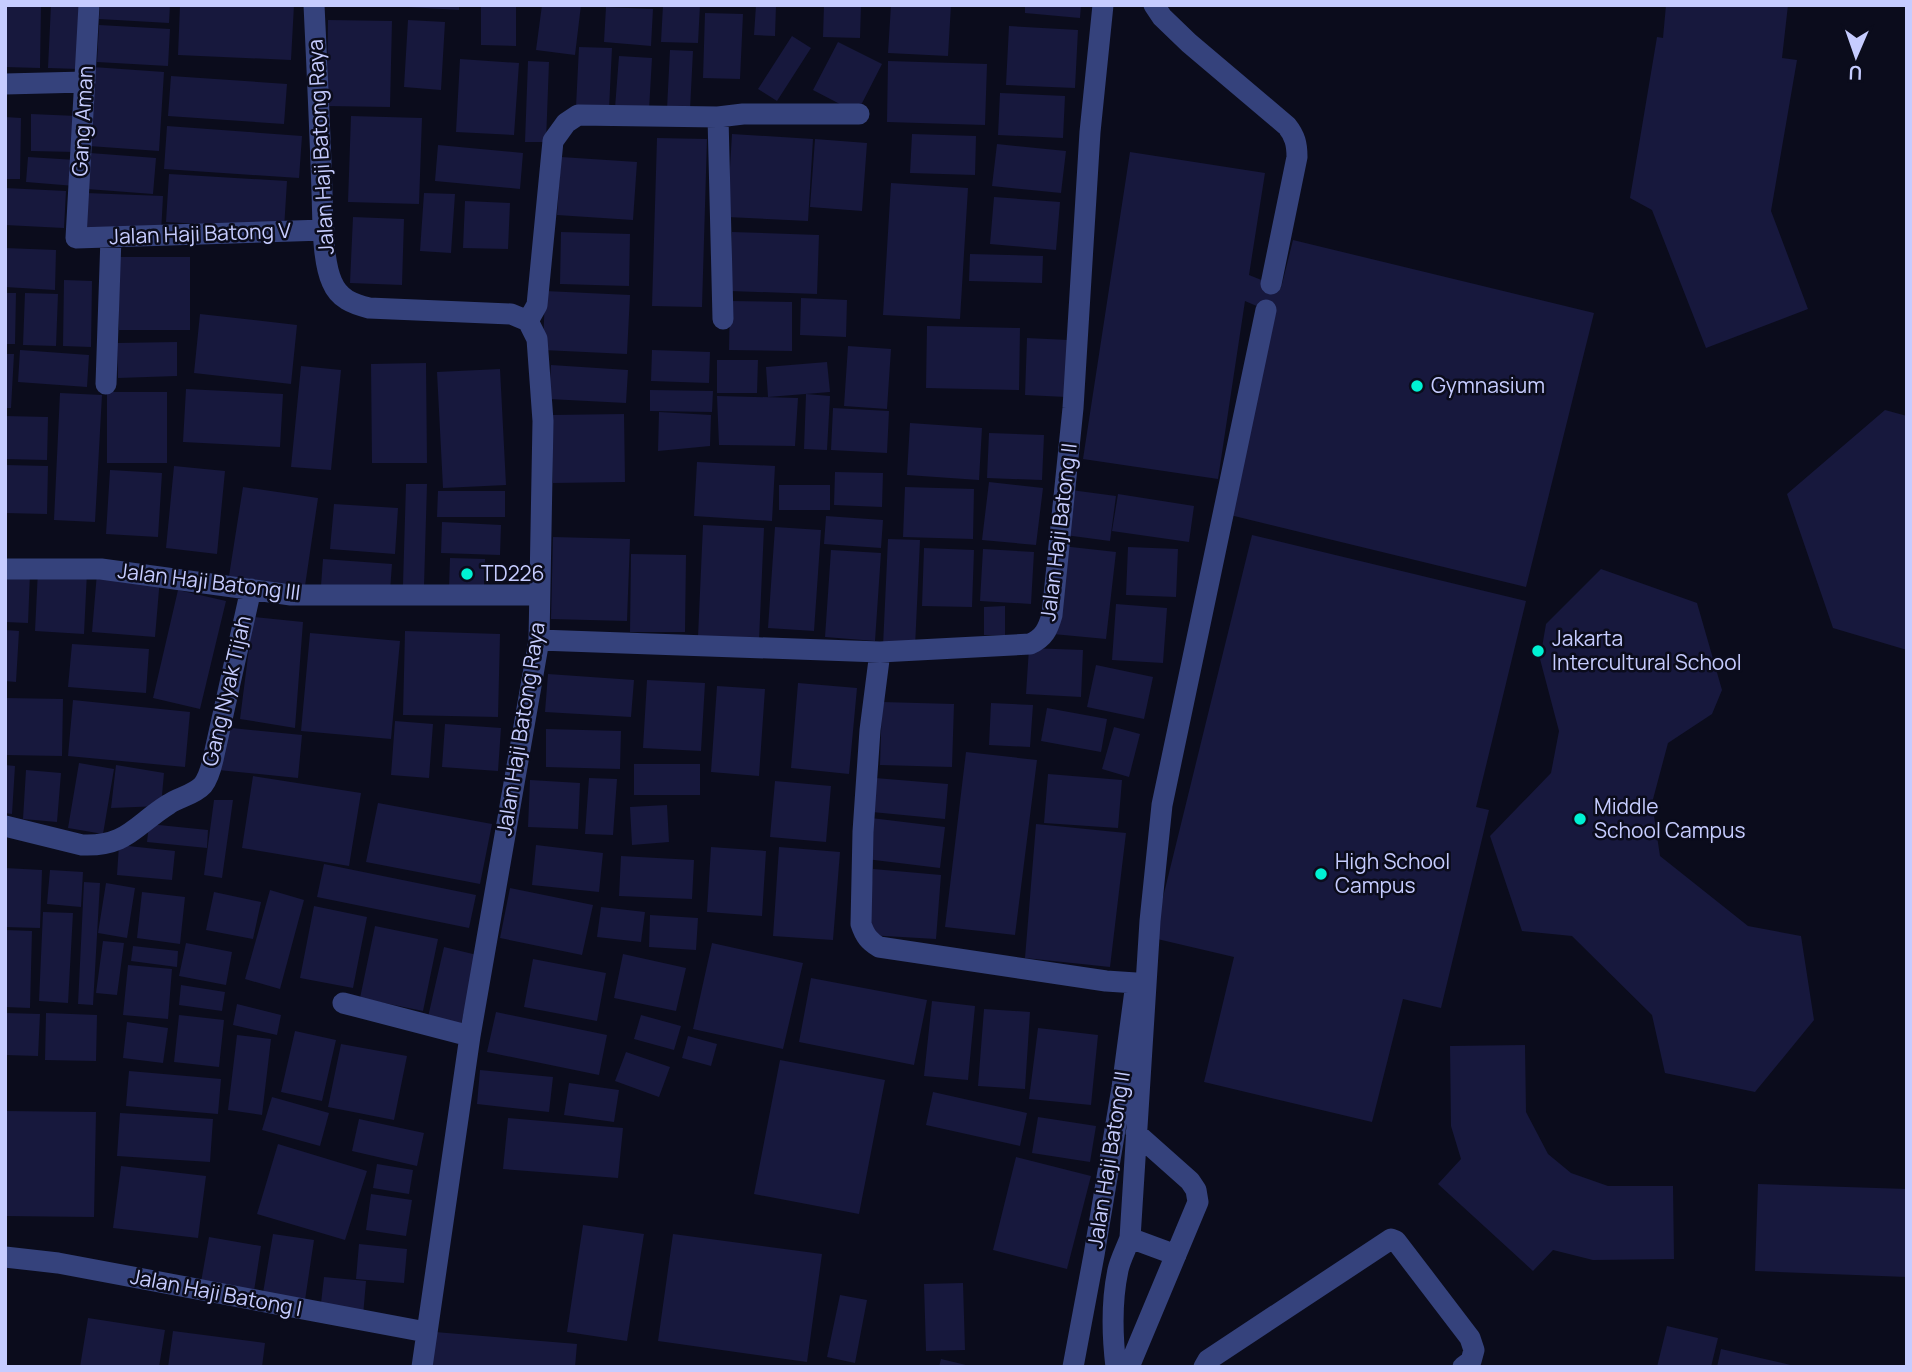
<svg xmlns="http://www.w3.org/2000/svg" width="1912" height="1372" font-family="Manrope,sans-serif">
<rect width="100%" height="100%" fill="#0b0c1c"/>
<path fill="#17183d" d="M5,5H41L40,68L5,67Z
M51,5H82L79,69L48,68Z
M100,5H170L169,23L99,19Z
M180,5H294L291,60L178,55Z
M409,5H459V10L408,7Z
M481,5H516V46L481,45Z
M542,5H581L575,55L536,50Z
M663,5H700L698,43L661,42Z
M756,5H776L775,36L754,35Z
M824,5H861L860,38L823,37Z
M891,5H951L948,56L888,53Z
M1025,5H1081L1080,18L1025,13Z
M1666,5H1788L1782,58L1797,60L1771,211L1808,309L1706,348L1652,210L1630,198L1657,37L1663,38Z
M606,7L653,9L651,46L604,42Z
M705,13L743,14L740,79L703,78Z
M328,20L392,21L390,107L327,106Z
M408,20L445,22L441,90L404,87Z
M99,25L170,29L168,66L97,62Z
M1009,26L1078,30L1075,88L1006,85Z
M792,36L811,48L777,101L758,89Z
M838,42L882,64L857,113L813,90Z
M579,47L612,48L609,109L576,107Z
M670,50L693,51L690,110L667,109Z
M619,56L652,58L649,110L615,108Z
M460,59L519,63L514,135L456,132Z
M528,61L549,62L546,142H525Z
M888,61L987,64L985,125L887,122Z
M93,67L164,72L159,151L89,146Z
M171,76L287,84L284,124L168,116Z
M1000,93L1065,96L1063,138L998,135Z
M31,114L77,116L76,152L31,151Z
M351,116L422,118L419,204L348,202Z
M5,117L21,118L20,179H5Z
M167,126L302,136L299,178L164,169Z
M732,134L813,139L808,221L727,217Z
M912,134L976,136L975,175L910,173Z
M657,138L707,139L702,307L652,306Z
M815,139L867,143L862,211L810,207Z
M997,144L1066,151L1061,193L992,186Z
M438,145L523,153L520,189L435,181Z
M1130,152L1265,173L1249,275L1281,288L1293,240L1594,313L1526,587L1226,514L1266,310L1245,301L1218,479L1083,459Z
M90,153L156,158L153,194L87,189Z
M28,157L76,160L75,186L26,182Z
M561,157L637,162L633,220L557,215Z
M169,174L287,181L284,229L166,222Z
M891,183L968,188L960,319L883,315Z
M5,188L66,191L64,228L5,225Z
M86,193L163,196L161,234L85,231Z
M424,193L455,194L451,253L420,251Z
M994,197L1060,202L1056,250L990,244Z
M465,201L510,203L508,249L463,248Z
M353,217L404,219L402,285L350,283Z
M561,232L630,234L629,286L560,284Z
M732,232L819,235L817,294L730,291Z
M5,248L56,250L55,290L5,287Z
M970,254L1043,256L1042,283L969,281Z
M118,257H190V330H119Z
M64,280L92,281L91,347L63,346Z
M545,291L630,295L627,354L543,350Z
M5,293H16L15,344H5Z
M25,293L58,294L56,346L23,345Z
M801,298L847,300L846,337L800,335Z
M730,301L792,302V351L729,350Z
M200,314L297,325L291,384L194,373Z
M927,326L1020,328L1019,390L926,388Z
M1027,338L1068,340L1066,397L1025,395Z
M177,342V376L118,378L117,343Z
M848,346L891,349L887,409L844,406Z
M20,350L89,355L87,387L18,382Z
M652,350L710,352L709,383L651,381Z
M5,354H14L11,408H5Z
M717,360H758L757,393H717Z
M827,362L830,392L768,397L766,367Z
M426,363L427,463H372L371,364Z
M551,365L628,370L626,403L549,399Z
M301,366L341,370L331,470L291,467Z
M500,369L506,485L443,488L437,372Z
M186,389L283,394L280,447L183,442Z
M650,390L713,391L712,412L650,411Z
M107,392H167V463H107Z
M60,393L102,395L95,522L54,520Z
M806,394L830,396L827,450L804,449Z
M717,396L798,398L795,446L719,445Z
M833,408L889,411L887,453L831,450Z
M1885,410L1907,416V650L1833,628L1787,494Z
M659,412L711,415L710,446L658,451Z
M624,414L625,482L553,483L552,415Z
M5,416L48,417L47,460L5,459Z
M910,423L982,428L979,480L907,475Z
M989,433L1044,435L1042,480L987,478Z
M697,462L775,466L772,521L694,516Z
M5,465L48,466L47,514L5,513Z
M174,466L225,471L217,554L166,548Z
M110,470L162,473L158,537L106,534Z
M835,472L883,473L882,507L834,505Z
M989,482L1043,488L1036,545L982,540Z
M406,484H427L424,586L403,585Z
M779,485H830V510H779Z
M243,487L318,498L305,586L229,576Z
M905,487L974,489L973,539L903,537Z
M1071,490L1116,496L1110,541L1065,535Z
M438,491H505V517H437Z
M1118,494L1194,506L1189,542L1112,531Z
M334,504L398,508L395,554L330,549Z
M826,516L883,520L881,548L824,544Z
M442,522L501,525L500,555L441,553Z
M703,525L764,528L759,640L698,637Z
M775,527L821,530L814,631L768,628Z
M1252,535L1526,601L1476,807L1489,810L1441,1008L1403,999L1372,1122L1204,1082L1234,957L1153,938Z
M553,537L630,539L627,621L551,619Z
M888,539L920,540L915,647L883,646Z
M1062,546L1116,552L1106,639L1053,634Z
M1128,547L1178,549L1176,597L1126,595Z
M924,548L974,550L972,607L922,606Z
M983,549L1034,552L1031,604L980,601Z
M831,550L881,553L875,641L825,637Z
M631,554L686,555L685,632H630Z
M450,558L485,559L484,590L449,589Z
M323,559L392,564L390,591L321,586Z
M1601,569L1697,603L1722,690L1712,714L1668,743L1652,803L1660,856L1748,926L1801,936L1814,1020L1755,1092L1665,1073L1652,1015L1572,936L1522,931L1490,836L1551,773L1559,731L1540,659L1546,624Z
M38,570L87,572L84,634L35,631Z
M5,572L30,573L28,623L5,622Z
M97,573L160,578L155,637L92,632Z
M178,590L226,601L200,709L153,698Z
M1116,604L1167,608L1163,663L1112,660Z
M1005,606V635H984V607Z
M253,617L303,622L295,728L240,719Z
M5,630L19,631L16,682L5,681Z
M405,631L500,634L498,717L403,715Z
M310,633L400,641L391,739L301,731Z
M72,644L149,649L146,693L68,687Z
M1029,648L1083,650L1081,697L1026,694Z
M1096,665L1153,677L1144,719L1087,707Z
M548,674L634,680L631,717L545,712Z
M647,680L705,683L701,751L643,748Z
M798,683L857,688L849,774L791,768Z
M717,686L765,689L759,776L711,772Z
M5,698L63,699L62,756L5,755Z
M73,700L190,712L185,767L68,756Z
M882,702L954,704L952,767L880,765Z
M991,703L1033,705L1030,747L989,745Z
M1047,708L1107,719L1101,752L1041,741Z
M395,721L433,724L429,778L391,775Z
M445,724L501,728L498,771L442,767Z
M222,727L302,735L298,778L218,770Z
M1114,727L1140,734L1129,777L1102,769Z
M546,729L621,731L620,769L546,767Z
M966,752L1037,760L1015,935L945,927Z
M79,763L114,769L103,834L68,828Z
M634,764H700V795H634Z
M5,765L15,766L12,814L5,813Z
M116,765L164,773L161,806L111,808Z
M26,770L61,773L57,822L23,819Z
M1048,774L1122,780L1118,828L1044,823Z
M253,776L361,793L349,866L242,848Z
M589,778L617,779L613,835L585,834Z
M875,778L948,784L945,819L872,812Z
M530,780L580,783L578,829L528,827Z
M775,781L831,786L826,842L770,837Z
M214,800H233L222,878L204,875Z
M378,803L492,824L480,884L366,862Z
M667,805L669,842L632,845L630,807Z
M871,818L945,827L940,868L866,859Z
M149,824L208,830L207,848L147,842Z
M1036,824L1126,833L1110,967L1025,958Z
M119,845L175,851L172,880L117,875Z
M536,845L603,853L599,892L532,885Z
M711,847L766,851L762,916L707,912Z
M779,847L840,852L833,940L773,936Z
M621,856L694,860L692,899L619,896Z
M324,864L476,895L469,928L317,897Z
M5,868L42,870L40,928L5,927Z
M873,869L941,875L936,939L868,935Z
M50,870L83,872L81,907L47,904Z
M84,882L100,883L93,1005L78,1004Z
M106,883L135,888L127,938L98,933Z
M510,888L593,905L582,955L500,938Z
M270,890L304,900L280,989L245,979Z
M142,892L185,897L180,944L137,938Z
M214,892L261,902L253,939L206,930Z
M314,906L367,917L353,988L300,978Z
M601,907L645,912L641,942L597,937Z
M43,912L73,913L68,1003L39,1001Z
M650,915L698,918L696,950L649,947Z
M375,926L438,939L423,1011L360,998Z
M5,930L32,931L30,1008L5,1007Z
M103,941L124,943L117,995L96,993Z
M186,943L232,952L226,985L179,976Z
M712,943L803,963L783,1049L693,1029Z
M133,946L178,951L177,967L131,961Z
M444,947L477,955L461,1024L428,1017Z
M623,954L686,968L676,1011L614,998Z
M533,959L606,973L597,1021L524,1007Z
M128,965L172,969L168,1019L123,1015Z
M811,978L927,1000L914,1065L799,1042Z
M181,985L225,992L222,1011L179,1005Z
M932,1001L975,1006L968,1080L924,1076Z
M237,1004L281,1015L277,1035L233,1025Z
M984,1009L1030,1012L1025,1089L978,1086Z
M496,1012L607,1035L599,1075L487,1052Z
M5,1013L40,1014L38,1056L5,1055Z
M46,1013L97,1015L96,1061L45,1060Z
M179,1015L224,1020L219,1067L174,1062Z
M641,1015L681,1026L674,1050L634,1039Z
M127,1022L168,1028L163,1063L123,1058Z
M1038,1028L1098,1035L1091,1105L1029,1099Z
M295,1031L336,1040L322,1101L281,1092Z
M237,1035L271,1039L262,1115L228,1110Z
M688,1036L717,1044L711,1066L682,1058Z
M341,1044L407,1056L394,1120L328,1107Z
M1525,1045L1526,1112L1548,1154L1571,1173L1608,1186H1673L1674,1259L1593,1260L1553,1250L1533,1271L1438,1184L1461,1159L1451,1126L1450,1046Z
M626,1052L670,1067L659,1097L615,1081Z
M780,1060L885,1080L859,1214L754,1194Z
M480,1070L553,1077L549,1112L477,1104Z
M129,1071L221,1079L218,1114L126,1106Z
M569,1083L619,1090L614,1122L564,1115Z
M933,1092L1027,1113L1020,1146L926,1125Z
M272,1097L329,1113L320,1146L262,1130Z
M5,1111L96,1112L94,1217L5,1216Z
M120,1113L213,1119L210,1162L117,1156Z
M1038,1117L1096,1126L1090,1162L1032,1153Z
M508,1118L623,1128L618,1178L503,1169Z
M359,1119L424,1133L417,1166L352,1151Z
M278,1144L367,1171L345,1240L257,1214Z
M1016,1157L1091,1176L1067,1269L993,1250Z
M377,1164L413,1170L409,1194L373,1188Z
M121,1166L206,1176L198,1238L113,1228Z
M1758,1184L1907,1189V1277L1755,1271Z
M371,1194L412,1200L406,1236L366,1230Z
M583,1225L644,1234L627,1341L567,1332Z
M273,1234L314,1240L305,1300L263,1293Z
M673,1234L822,1254L807,1362L658,1341Z
M209,1237L261,1246L254,1291L201,1282Z
M359,1244L407,1249L404,1283L356,1279Z
M324,1277L366,1281L363,1316L320,1312Z
M963,1283L965,1350L926,1351L924,1284Z
M840,1295L867,1300L855,1363L827,1357Z
M88,1318L165,1330L159,1367H80Z
M1667,1326L1718,1338L1711,1367H1657Z
M173,1331L265,1343L262,1367H168Z
M435,1332L577,1344L575,1367H432Z
M1721,1349L1795,1366V1367H1717Z
M941,1359L970,1366V1367H939Z"/>
<g fill="none" stroke-linecap="round" stroke-linejoin="round">
<path stroke="#35427c" stroke-width="21" d="M89,5L76,238L324,230
M314,5C317,67 320,130 322,192C323,217 322,260 332,282C339,299 353,304 369,308L511,314L528,321L537,339L543,421L539,640L470,1036L422,1367
M1154,5L1162,17L1189,43L1287,126C1295,136 1297,144 1297,157L1271,284
M5,84L85,82
M718,117L723,319
M528,321L537,305L553,141L566,123L578,115L718,117L743,114H859
M106,384L111,237
M5,569H101L291,595H539
M539,640L880,652L1030,644C1044,638 1048,629 1052,615L1073,408L1090,132L1103,5
M880,652L870,730L863,832L861,924C865,936 869,941 879,947L1106,981L1136,983L1122,1088L1094,1255L1073,1367
M5,826L82,845C127,847 135,825 169,804C179,797 194,795 203,785C209,777 212,765 214,755L251,589
M343,1003L470,1036
M1130,1238L1176,1255
M5,1257L58,1263L426,1332
M1116,1367C1112,1334 1111,1303 1118,1270C1120,1260 1126,1249 1130,1238L1150,921L1162,805L1266,310
M1129,1367L1198,1202L1196,1190L1190,1181L1136,1133
M1204,1367L1208,1360L1391,1239L1396,1241L1470,1338L1474,1350L1471,1361L1463,1367"/>
</g>
<g fill="#00f1d3" stroke="#0b0c1c" stroke-width="2.5">
<circle cx="1417" cy="386" r="7"/>
<circle cx="467" cy="574" r="7"/>
<circle cx="1538" cy="651" r="7"/>
<circle cx="1580" cy="819" r="7"/>
<circle cx="1321" cy="874" r="7"/>
</g>
<g text-anchor="middle" stroke-width="5" stroke-linejoin="round" paint-order="stroke">
<g font-size="21" fill="#c6ccff" stroke="#0b0c1c">
<text transform="translate(83 121) rotate(-87)" y="7">Gang Aman</text>
<text transform="translate(321 147) rotate(-93)" y="7">Jalan Haji Batong Raya</text>
<text transform="translate(200 234) rotate(-2)" y="7">Jalan Haji Batong V</text>
<text transform="translate(1059 532) rotate(-83)" y="7">Jalan Haji Batong II</text>
<text transform="translate(209 582) rotate(7)" y="7">Jalan Haji Batong III</text>
<text transform="translate(227 691) rotate(-77)" y="7">Gang Nyak Tijah</text>
<text transform="translate(521 729) rotate(-81)" y="7">Jalan Haji Batong Raya</text>
<text transform="translate(1109 1160) rotate(-81)" y="7">Jalan Haji Batong II</text>
<text transform="translate(216 1293) rotate(11)" y="7">Jalan Haji Batong I</text>
</g>
<g font-size="21" fill="#c6ccff" stroke="#0b0c1c" text-anchor="start">
<text x="1431" y="393">Gymnasium</text>
<text x="481" y="581">TD226</text>
<text x="1552" y="646">Jakarta<tspan x="1552" dy="24">Intercultural School</tspan></text>
<text x="1594" y="814">Middle<tspan x="1594" dy="24">School Campus</tspan></text>
<text x="1335" y="869">High School<tspan x="1335" dy="24">Campus</tspan></text>
</g>
</g>
<rect width="1912" height="1372" fill="none" stroke="#c6ccff" stroke-width="14"/>
<g transform="translate(1856 56) rotate(182)" stroke="#0b0c1c" stroke-width="5" paint-order="stroke">
<path d="M0-5L12 26L0 18L-12 26Z" fill="#c6ccff"/>
<text y="-10" font-size="19" font-weight="bold" text-anchor="middle" fill="#c6ccff">U</text>
</g>
</svg>
